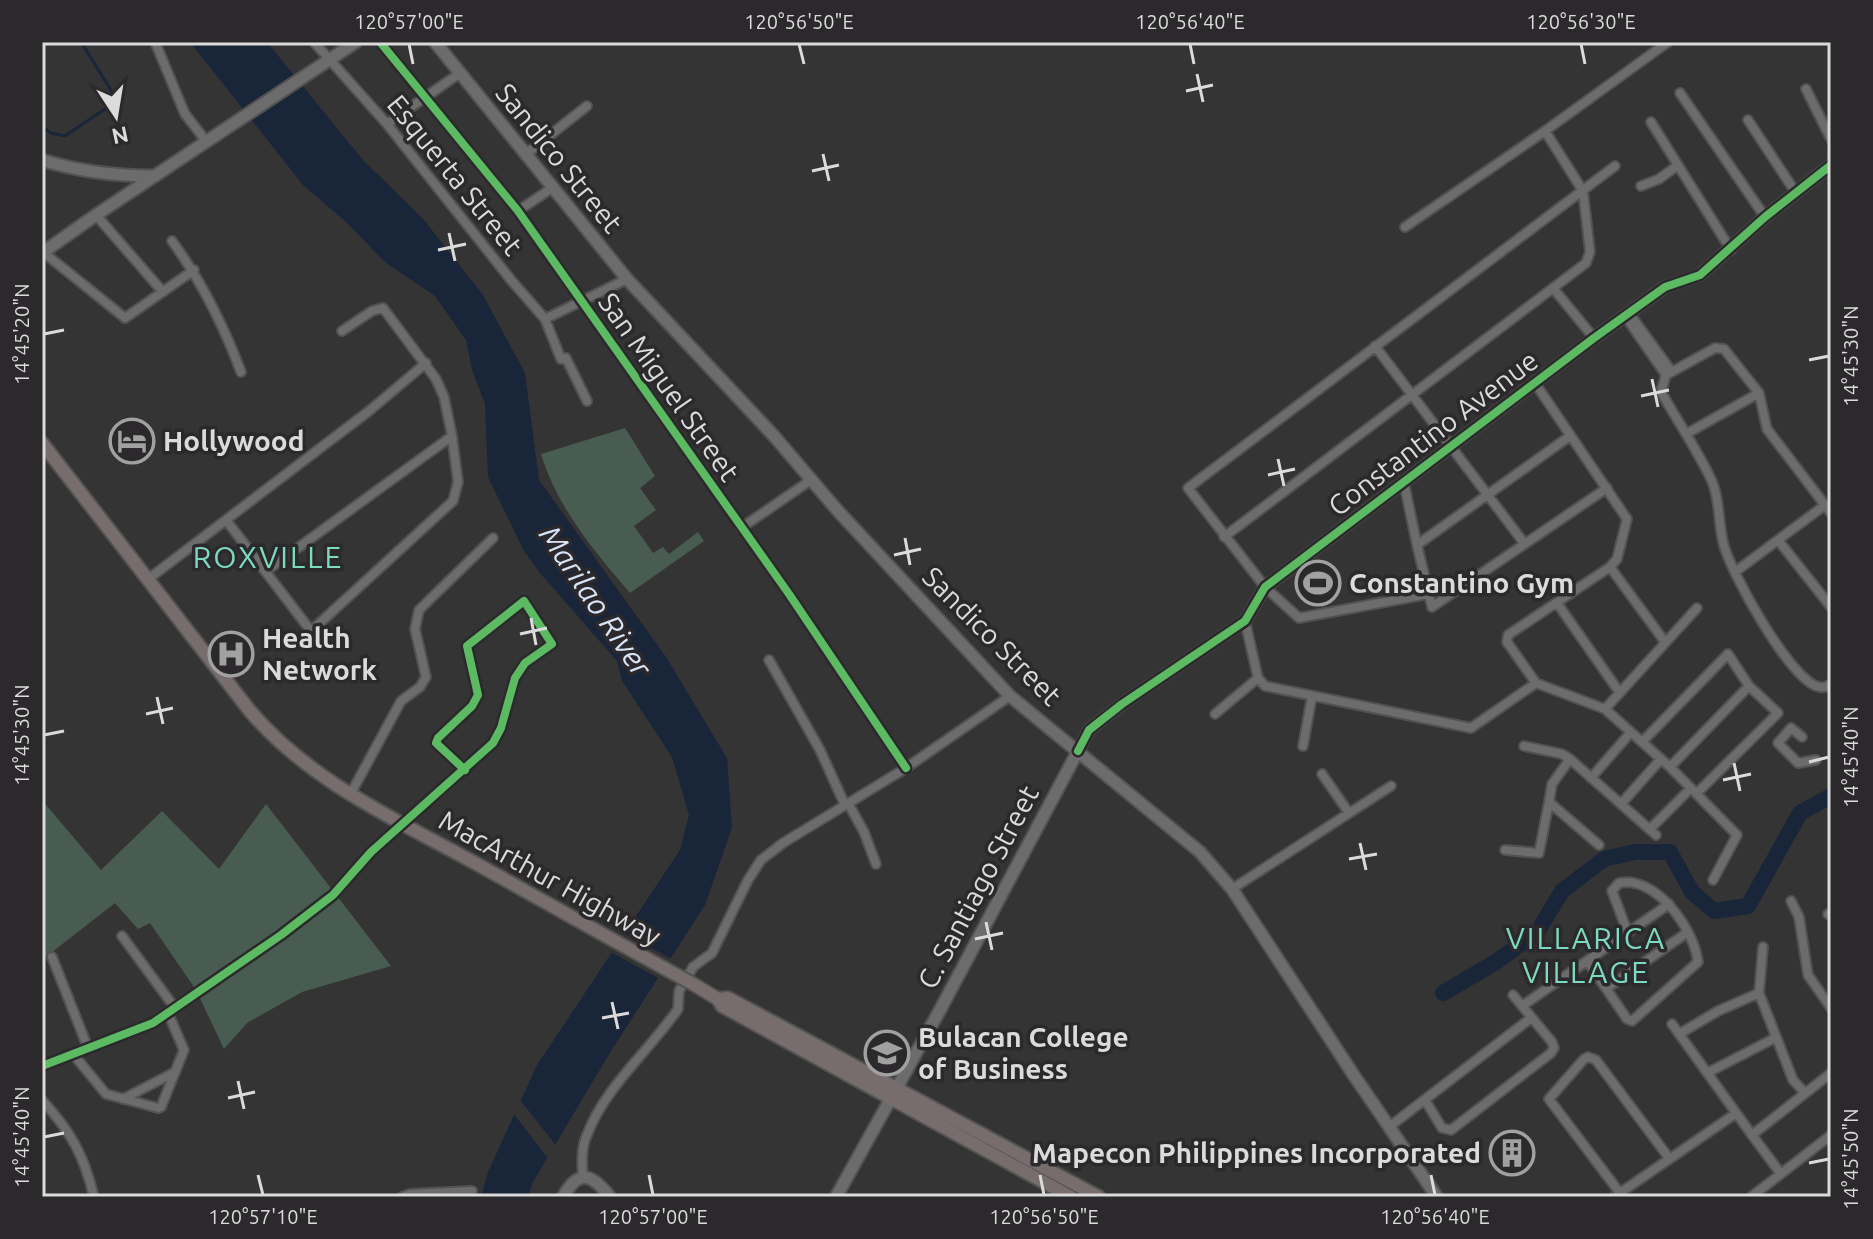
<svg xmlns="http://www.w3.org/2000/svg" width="1873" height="1239" font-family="Ubuntu,sans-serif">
<rect width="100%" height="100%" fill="#343434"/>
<path fill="#495c52" d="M625,428L655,476L640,488L656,510L634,526L653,553L663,547L669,554L698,532L704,541L630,593C594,551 557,507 541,454Z
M42,800L101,870L162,811L219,869L266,804L391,966L302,992L247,1023L224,1049L196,990L150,923L138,929L115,903L42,960Z"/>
<path fill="#192539" d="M190,42H267L362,159L424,220L483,295L525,373L539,480L666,657L727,758L732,828L705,905L611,1051L533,1182L528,1197H481L488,1172L537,1065L680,850L689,815L672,757L622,681L617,661L540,573L524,551L488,477L485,404L472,370L466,340L435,296L385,262L345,221L303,185Z"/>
<path fill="#343434" d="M620,931L675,961L662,980L607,950Z
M517,1096L558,1148L550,1161L510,1109Z"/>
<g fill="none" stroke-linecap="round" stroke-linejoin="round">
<path stroke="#192539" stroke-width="3" d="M42,127L51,133L65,136L111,105L114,95L81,42"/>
<path stroke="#192539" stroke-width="16" d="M1443,993L1496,962L1538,931L1562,891L1604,859L1635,852H1670L1692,892L1714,911L1748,906L1800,813L1831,796"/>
<g stroke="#525252" stroke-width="12">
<path id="minor" d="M155,42L185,114L206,141
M314,42L387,124L511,280L545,319L561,359L566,358L587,401
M380,42L518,211L789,594L906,768
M1806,89L1831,139
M1680,93L1765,217
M1748,120L1796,193
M1651,122L1731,250
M387,124L460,73
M526,154L587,106
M1641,186L1659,179L1677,166
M518,211L552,188
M96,215L163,292
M1405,227L1545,131L1668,42
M172,241C202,282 223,324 241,372
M43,252L125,318L194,270
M1553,288L1594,338
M1629,313L1672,372
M545,319L627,279
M1630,323L1666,375
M342,331L372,311L383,308L436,379L444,397L452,436
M1375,346L1524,543
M1535,383L1627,519L1617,559L1610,567L1508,635L1507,642L1536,683L1605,709L1670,767L1737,835L1713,880
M1686,434L1759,393
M1570,436L1417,545L1432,607L1607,488
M1404,483L1417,545
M1831,513L1767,429L1759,393L1724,349L1715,348L1666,375L1661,392C1677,420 1696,448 1710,477C1720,497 1718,521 1723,542C1729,570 1792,684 1820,687C1825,688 1827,686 1831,684
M226,520L311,631L453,501L458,482L452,436L266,571
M741,528L811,480
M1224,537L1586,263L1590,252L1583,191L1545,131
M1778,540L1831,607
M1610,567L1665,642
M1735,572L1825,505
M147,580L369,411L426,363
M1428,594L1299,618L1265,587L1188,488L1615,166
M1557,603L1620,693
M1245,621L1258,678
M769,660L820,750L845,805
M1605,709L1697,608
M1215,714L1258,678L1265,686L1471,728L1536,683
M1802,737L1791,728L1778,743L1798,763L1816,760
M1642,742L1728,654L1749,686L1778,713L1697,793
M1303,746L1312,696
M1524,746L1562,754L1570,759
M1670,767L1749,686
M1322,774L1349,813
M1591,778L1631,732
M350,795L401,701L420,687L426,677L415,629L419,610L493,538
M848,803L864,832L876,864
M1621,804L1661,759
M1650,829L1691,788
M1599,845L1549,802L1552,784L1570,759L1656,835
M1505,850L1539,853L1549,802
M1232,889L1391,786
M1791,901L1799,917L1808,975L1831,1008
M1828,914L1831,915
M122,936L175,1008
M1763,947L1759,993L1793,1080L1805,1093
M52,957L88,1048
M1588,962L1627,1019L1632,1021L1698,962C1694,929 1656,875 1619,883L1612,891L1628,933
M1607,988L1688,932
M1522,1006L1669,904
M1672,1024L1752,1135L1831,1073
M1679,1034L1718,1011L1759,993
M73,1054L106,1094L158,1108L161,1107L184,1050L168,1013
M42,1066L153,1023L281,935L333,895L371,852L493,743L501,728L515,678L525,663L552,644L524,601L467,646L478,695L472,706L438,738L436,743L465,770
M1707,1073L1775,1038
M123,1099L175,1072
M42,1100C71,1132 84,1155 94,1197
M1425,1100L1442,1128L1451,1130L1551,1053L1554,1048L1552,1042L1513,995
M1389,1127L1531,1018
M1752,1135L1781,1174
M583,1177C582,1163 581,1148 587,1135C605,1087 649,1051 678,1009L679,991L693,967L712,953L748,880L761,860L783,843L906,768L1010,696
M1620,1193L1549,1099L1584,1059L1588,1057L1596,1060L1669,1158
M402,1197L410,1194L472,1191L470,1197
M1614,1197L1735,1114
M1751,1197L1831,1135"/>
</g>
<g stroke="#525252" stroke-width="14">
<path id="tertiary" d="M1078,751L1089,730L1122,704L1245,621L1265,587L1594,338L1665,287L1700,275L1765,217L1831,165"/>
</g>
<g stroke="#525252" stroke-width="15">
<path id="secondary" d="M435,42L627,279L774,436L838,511L1010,696L1200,852L1232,889L1353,1074L1437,1197
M42,160C80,172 115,176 155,176
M42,253L96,215L356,42
M563,1197C579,1168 592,1174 610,1197
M836,1197L940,1010L1078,751"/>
</g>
<g stroke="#525252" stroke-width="16">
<path id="trunk" d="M42,443L250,711C307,778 386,815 462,856C512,883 562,912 613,940
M693,984L718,999L722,1006L1071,1197
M718,999L728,998L1099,1197"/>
</g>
<use href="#minor" stroke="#6d6c6d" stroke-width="8"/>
<use href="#tertiary" stroke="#6d6c6d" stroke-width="10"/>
<use href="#secondary" stroke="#6d6c6d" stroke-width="11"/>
<use href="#trunk" stroke="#786d6d" stroke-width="12"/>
<g stroke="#525252" stroke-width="16" stroke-linecap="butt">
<path id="trunk-bridge" d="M613,940L693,984"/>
</g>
<use href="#trunk-bridge" stroke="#786d6d" stroke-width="12"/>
<g stroke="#2b292b" stroke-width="13">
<path id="cycleway" d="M380,42L518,211L789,594L906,768
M1078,751L1089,730L1122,704L1245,621L1265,587L1594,338L1665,287L1700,275L1765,217L1831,165
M42,1066L153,1023L281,935L333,895L371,852L493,743L501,728L515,678L525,663L552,644L524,601L467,646L478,695L472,706L438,738L436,743L465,770"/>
</g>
<use href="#cycleway" stroke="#5cba63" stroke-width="8"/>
</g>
<path fill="none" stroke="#dcdbdc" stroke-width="3" d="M409,44L413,64M799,44L804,64M1190,44L1194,64M1581,44L1585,64M1197,74L1203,102M1186,91L1213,85M823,154L829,181M812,171L839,165M449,233L455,261M438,250L466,244M44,334L64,330M1809,360L1829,356M1652,379L1658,407M1641,396L1669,390M1278,459L1284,486M1268,475L1295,469M905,538L910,565M894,555L921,549M531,618L536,645M520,634L547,628M157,697L163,724M146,714L173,708M44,735L64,731M1809,762L1829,757M1734,763L1740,791M1723,780L1751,774M1360,843L1366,870M1349,859L1377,854M986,922L992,950M975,939L1003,933M612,1002L618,1029M602,1018L629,1013M238,1081L244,1109M228,1098L255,1092M44,1137L64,1133M1809,1163L1829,1159M258,1175L263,1195M649,1175L653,1195M1040,1175L1044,1195M1431,1175L1435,1195"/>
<defs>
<g id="hotel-ring" transform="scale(2.3)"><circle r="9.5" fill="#2b292b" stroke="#a1a1a1" stroke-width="1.5"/><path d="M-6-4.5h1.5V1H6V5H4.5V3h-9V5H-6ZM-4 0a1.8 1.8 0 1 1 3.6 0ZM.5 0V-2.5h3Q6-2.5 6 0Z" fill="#a1a1a1"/></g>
<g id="stadium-ring" transform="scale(2.3)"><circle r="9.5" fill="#2b292b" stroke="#a1a1a1" stroke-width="1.5"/><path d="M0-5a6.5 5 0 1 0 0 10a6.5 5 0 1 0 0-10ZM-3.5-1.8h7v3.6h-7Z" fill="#a1a1a1"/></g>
<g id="hospital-ring" transform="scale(2.3)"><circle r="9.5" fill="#2b292b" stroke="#a1a1a1" stroke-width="1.5"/><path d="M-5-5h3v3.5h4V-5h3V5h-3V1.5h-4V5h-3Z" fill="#a1a1a1"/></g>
<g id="university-ring" transform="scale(2.3)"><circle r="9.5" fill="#2b292b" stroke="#a1a1a1" stroke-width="1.5"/><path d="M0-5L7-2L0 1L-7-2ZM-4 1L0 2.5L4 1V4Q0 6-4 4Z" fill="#a1a1a1"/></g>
<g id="building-ring" transform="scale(2.3)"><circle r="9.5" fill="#2b292b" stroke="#a1a1a1" stroke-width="1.5"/><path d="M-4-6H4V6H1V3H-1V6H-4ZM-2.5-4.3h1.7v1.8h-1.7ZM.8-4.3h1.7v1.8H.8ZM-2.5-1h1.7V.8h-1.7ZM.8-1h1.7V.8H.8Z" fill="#a1a1a1"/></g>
</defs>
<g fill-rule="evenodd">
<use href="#hotel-ring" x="132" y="441"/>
<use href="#stadium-ring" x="1318" y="583"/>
<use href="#hospital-ring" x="231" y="654"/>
<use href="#university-ring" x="887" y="1053"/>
<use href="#building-ring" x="1512" y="1153"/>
</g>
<g text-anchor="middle" stroke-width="7" stroke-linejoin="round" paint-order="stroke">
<g font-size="28" fill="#dcdbdc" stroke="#2b292b">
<text transform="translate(559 158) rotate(51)" y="10">Sandico Street</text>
<text transform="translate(455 175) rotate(51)" y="10">Esquerta Street</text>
<text transform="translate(669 387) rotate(55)" y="10">San Miguel Street</text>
<text transform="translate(1433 433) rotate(-37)" y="10">Constantino Avenue</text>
<text transform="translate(992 636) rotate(45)" y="10">Sandico Street</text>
<text transform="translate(550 878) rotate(29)" y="10">MacArthur Highway</text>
<text transform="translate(978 887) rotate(-62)" y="10">C. Santiago Street</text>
</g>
<g font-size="28" font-weight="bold" fill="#dcdbdc" stroke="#2b292b" text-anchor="start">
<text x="163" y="451">Hollywood</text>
<text x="1349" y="593">Constantino Gym</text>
<text x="262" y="648">Health<tspan x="262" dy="32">Network</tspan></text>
<text x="918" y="1047">Bulacan College<tspan x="918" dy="32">of Business</tspan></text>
<text x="1481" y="1163" text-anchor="end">Mapecon Philippines Incorporated</text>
</g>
<g font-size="30" letter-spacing="2" fill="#7cdabd" stroke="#2b292b">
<text x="268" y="568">ROXVILLE</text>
<text x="1586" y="949">VILLARICA<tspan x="1586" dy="34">VILLAGE</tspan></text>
</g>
<g font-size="30" font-style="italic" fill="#d8e5f9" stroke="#2b292b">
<text transform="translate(595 601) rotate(56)" y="10">Marilao River</text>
</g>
</g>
<rect width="1873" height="1239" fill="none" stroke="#2b292b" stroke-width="88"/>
<g transform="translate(116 116) rotate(168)" stroke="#2b292b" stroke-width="6" paint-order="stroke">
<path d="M0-6L14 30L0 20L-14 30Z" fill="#dcdbdc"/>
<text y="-12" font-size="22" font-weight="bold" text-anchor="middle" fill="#dcdbdc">N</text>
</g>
<rect x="44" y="44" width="1785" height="1151" fill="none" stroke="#dcdbdc" stroke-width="3"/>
<g font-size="20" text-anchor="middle" fill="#dcdbdc">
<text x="409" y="29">120°57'00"E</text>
<text x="799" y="29">120°56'50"E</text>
<text x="1190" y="29">120°56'40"E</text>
<text x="1581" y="29">120°56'30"E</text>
<text transform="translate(22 334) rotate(-90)" y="7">14°45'20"N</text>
<text transform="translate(1851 356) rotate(-90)" y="7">14°45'30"N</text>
<text transform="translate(22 735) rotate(-90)" y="7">14°45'30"N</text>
<text transform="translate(1851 757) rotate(-90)" y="7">14°45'40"N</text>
<text transform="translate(22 1137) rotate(-90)" y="7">14°45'40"N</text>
<text transform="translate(1851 1159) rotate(-90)" y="7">14°45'50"N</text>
<text x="263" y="1224">120°57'10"E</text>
<text x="653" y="1224">120°57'00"E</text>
<text x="1044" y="1224">120°56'50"E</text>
<text x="1435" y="1224">120°56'40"E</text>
</g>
</svg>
